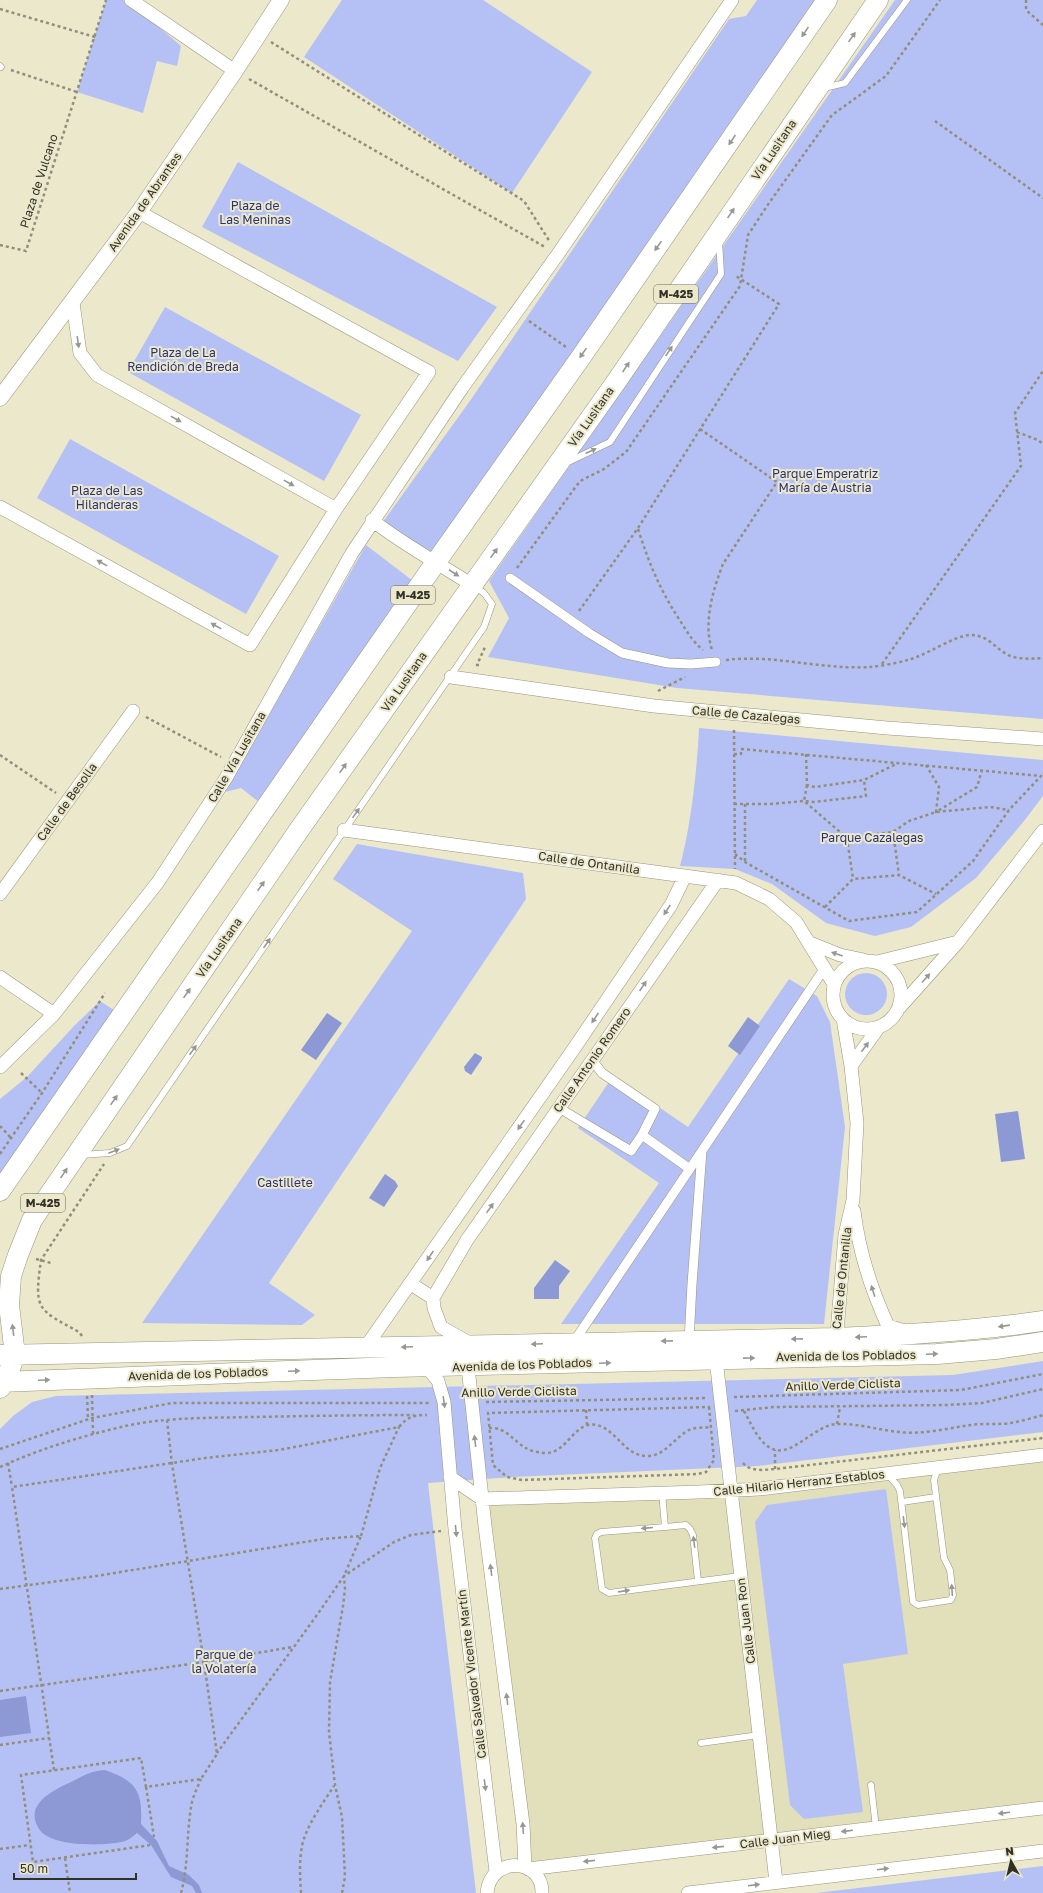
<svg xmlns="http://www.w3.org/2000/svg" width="1043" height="1893" font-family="'Golos Text',sans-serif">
<rect width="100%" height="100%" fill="#ebe8cc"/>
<path fill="#e2dfbb" d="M1043,1455V1808L528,1869L482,1499L662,1492Z"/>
<path fill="#b5c1f4" d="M106,0H127L181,46L177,66L157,61L143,113L77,92Z
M342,0H483L592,72L512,193L304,57Z
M757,0H816L713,152L429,557L380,526L472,398L729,19L746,16Z
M895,0H1043V719L677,688L488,657L509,618L489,581Z
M238,162L497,307L458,361L202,227Z
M165,307L361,415L324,481L128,372Z
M70,439L279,556L246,614L37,498Z
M366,545L413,581L259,802L241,788L225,792Z
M699,728L1043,760V796L1024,821L976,878L911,927L875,936L826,923L772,884L735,869L680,866C691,825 697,771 699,728Z
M357,844L523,873L526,899L269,1283L315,1315L302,1325L142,1323L412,931L333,879Z
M845 994a21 21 0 1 1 42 0a21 21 0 1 1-42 0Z
M789,979L817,996L830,1022L845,1127L824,1324H561L659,1183L578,1128L613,1076L688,1127Z
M100,1001L117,1012L0,1180V1099L27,1077L74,1026Z
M1043,1361V1432L758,1466L513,1477L428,1483L476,1893H0V1429L13,1416L32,1402L56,1396L953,1375Z
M886,1489L908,1654L843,1664L863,1812L804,1819L790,1805L755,1522L767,1505Z
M1043,1866V1893H816Z"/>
<path fill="#8d99d5" d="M327,1013L342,1023L316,1060L301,1050Z
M748,1017L760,1026L740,1055L728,1046Z
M475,1053L482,1057V1059L471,1075L465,1071L464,1067Z
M1018,1111L1025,1159L1001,1162L995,1114Z
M385,1174L395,1181L398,1186L384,1207L369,1198Z
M555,1260L570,1271L559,1286V1299H534V1288Z
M26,1696L31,1733L0,1737V1700Z
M105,1770C136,1781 143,1791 141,1824L157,1841L169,1866L189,1875L199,1885L202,1893H196L192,1886L171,1877L151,1845L137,1833C132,1837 128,1841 121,1842C103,1846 50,1847 39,1829C23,1804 54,1790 71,1782C85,1775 90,1771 105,1770Z"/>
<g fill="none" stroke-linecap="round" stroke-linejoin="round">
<g stroke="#98957b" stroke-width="7">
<path id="service" d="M0,66L1,67
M824,88L845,83L907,0
M568,462L610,442L721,274L719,241
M81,1155L110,1153L127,1146L484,627L492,604L484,593L475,587
M887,1474L897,1485L900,1491L913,1602L918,1605L951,1600L953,1595L950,1570L944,1558L934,1480L938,1468
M662,1492L665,1527L601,1532L597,1534L595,1538L602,1589L609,1593L740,1576
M902,1502L936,1497
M665,1527L686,1525L690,1529L693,1535L698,1581
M701,1743L759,1735
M871,1785L876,1828"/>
</g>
<g stroke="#98957b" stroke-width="10">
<path id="pedestrian" d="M510,578L589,633L622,653L668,663L691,664L716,662
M559,1108L631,1151L642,1135L655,1109L602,1073L592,1060
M642,1135L690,1169
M689,1341L692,1284L702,1151
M573,1343L824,969"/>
</g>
<g stroke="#98957b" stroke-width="14">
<path id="minor" d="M131,0L235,71
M73,303L80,353L97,375L336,509
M0,507L250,645L336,509L429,372L139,212
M372,520C404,545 438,563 472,585
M451,677L654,706L887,728L1043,739
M344,830L736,883L769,899L796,922L834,984
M0,894L133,711
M810,943L840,955L864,960
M833 995a34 34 0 1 1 68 0a34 34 0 1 1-68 0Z
M877,962L958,942
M0,977L54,1014
M900,1007L958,942L1043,831
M851,1066L879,1027
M0,1067L54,1014L158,882L226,778L352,553L462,388L558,254L732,0
M854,1211C859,1252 871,1289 888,1326L905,1331
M411,1284L433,1298
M471,1344L441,1327L434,1308L433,1298L467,1240L718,880
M836,1345L845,1235L853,1200L857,1123L851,1066L843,1019
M365,1348L575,1047L671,905L685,876
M716,1359L776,1882
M462,1361L468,1367L485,1526L523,1824L525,1867
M427,1367L438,1381L444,1402L455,1529L496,1872
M450,1477L482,1499L699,1492L759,1489L1043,1455
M528,1869L1043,1808
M487,1893C490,1855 543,1858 542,1893
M688,1893L1043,1851"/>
</g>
<g stroke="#98957b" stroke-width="17">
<path id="tertiary" d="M0,398L139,212L235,71L281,0"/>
</g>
<g stroke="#98957b" stroke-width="21">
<path id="primary" d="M0,1191L436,562L581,357L827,0
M0,1355L836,1338C905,1335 974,1331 1043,1321
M0,1382L395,1367L937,1354L996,1349L1043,1342
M0,1388L5,1382L15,1355L9,1305L11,1276L18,1255L32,1220L299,830L616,382L878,0"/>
</g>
<path stroke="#918f7c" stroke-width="2.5" stroke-dasharray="3 3" stroke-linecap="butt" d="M1026,0V10L1043,25
M0,9L95,37
M271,42L524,201L550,242
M11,70L77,92
M249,79L545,247
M935,121L1043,198
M0,245L26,251L106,0
M529,321L566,347
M700,429L777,482L723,564C713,590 703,622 712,650
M1017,432L1038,440L1043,444
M638,529C649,563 659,588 679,619C686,630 692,641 703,650
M517,568L577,485L582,480L604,469L626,452L740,286L748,235L769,203L832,115L886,76L940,0
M579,611L638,528L779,304L736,276
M726,660C774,654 821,670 869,667C882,666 898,663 911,659C928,654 954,636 970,635C989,634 997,652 1013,657C1023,659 1033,659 1043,658
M882,664L1021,466L1015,413L1043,371
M479,665H477L485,647
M658,691L685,677
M146,717L221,757
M734,730L735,869
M734,754H741V749L1041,776L1009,810L973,861L917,912L849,921L745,862L735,854
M806,754L807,785L815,787L864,780L898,763
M0,755L56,793
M926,765L939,787L936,812L977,787L982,770
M807,785L804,801L814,802L866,796L864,780
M734,804H770L804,801L847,838L893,832L909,821L936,812L990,807L1009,810
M745,804V862
M893,832L899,875
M847,838L853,879
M825,907L853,879L899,875L936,894
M21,1073L42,1093
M0,1126L11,1138
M0,1154L42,1093L105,993
M36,1259L51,1263
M82,1336L79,1332C37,1309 34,1310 41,1260L104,1164
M92,1395L93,1434
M87,1396L88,1419
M734,1397L961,1390L1043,1374
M486,1402L707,1398
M709,1407L714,1460L706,1472L698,1474L522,1480L507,1477L493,1465L488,1413Z
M586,1410L587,1425
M735,1411L774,1407L947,1405L982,1403L1043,1389
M744,1411C751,1423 760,1447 776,1450C794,1454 815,1426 836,1424C857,1423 878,1430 899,1432C923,1435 948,1428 971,1425C984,1423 998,1425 1011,1423C1021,1421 1033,1418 1043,1415
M167,1420L172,1464L204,1662L293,1647
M837,1424L840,1407
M489,1428C493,1428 498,1428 501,1430C504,1431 507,1433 509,1435C523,1446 526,1452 546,1453C568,1453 574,1420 597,1425C617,1430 625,1457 648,1456C665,1456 675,1437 689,1430C694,1427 703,1428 710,1427
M0,1449L92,1418L172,1403H429
M8,1463L12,1487
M743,1463C751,1472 764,1470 775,1469L1043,1438
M0,1467C42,1448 85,1435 130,1425C170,1417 212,1418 253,1417C307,1416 360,1415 414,1415
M775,1469V1450
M361,1536L380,1468L399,1427
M0,1589L96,1576L323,1539L361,1536L344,1576L317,1615L217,1753
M0,1691L204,1662L217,1754L201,1779L146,1787L141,1758L21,1775L33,1862L151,1845
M0,1745L49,1738
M54,1770L12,1487L205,1458L279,1450L399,1427C407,1417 414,1415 427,1415
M146,1787L154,1837
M0,1849L30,1845
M65,1858L70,1893
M181,1893C189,1864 186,1832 192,1802C194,1794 198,1786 201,1779
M301,1893C300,1877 299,1862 302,1846C306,1826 323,1803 334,1786
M342,1893L345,1877L342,1817L335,1785L329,1732L330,1682L343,1606L345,1589L344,1576L394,1542L411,1535L441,1531"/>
<use href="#service" stroke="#fff" stroke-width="6"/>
<use href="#pedestrian" stroke="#fff" stroke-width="9"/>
<use href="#minor" stroke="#fff" stroke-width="13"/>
<use href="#tertiary" stroke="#fff" stroke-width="16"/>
<use href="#primary" stroke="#fff" stroke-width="20"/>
</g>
<defs><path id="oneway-solid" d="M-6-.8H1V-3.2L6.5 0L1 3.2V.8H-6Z"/></defs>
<g fill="#989892">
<use href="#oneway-solid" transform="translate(805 32) rotate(124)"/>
<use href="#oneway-solid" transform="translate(852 37) rotate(-55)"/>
<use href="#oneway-solid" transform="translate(732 140) rotate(124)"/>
<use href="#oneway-solid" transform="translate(731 213) rotate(-56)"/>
<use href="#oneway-solid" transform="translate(658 246) rotate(125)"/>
<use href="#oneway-solid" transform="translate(78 342) rotate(82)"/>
<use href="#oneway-solid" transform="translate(669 351) rotate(-56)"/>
<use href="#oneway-solid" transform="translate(583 353) rotate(125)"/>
<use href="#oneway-solid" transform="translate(626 367) rotate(-56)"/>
<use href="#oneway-solid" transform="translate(176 419) rotate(29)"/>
<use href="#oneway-solid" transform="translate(591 451) rotate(-25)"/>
<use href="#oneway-solid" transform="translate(289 483) rotate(29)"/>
<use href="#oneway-solid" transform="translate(494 553) rotate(-55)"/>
<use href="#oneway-solid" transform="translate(102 563) rotate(-151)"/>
<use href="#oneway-solid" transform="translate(454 573) rotate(33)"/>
<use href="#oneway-solid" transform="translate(216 626) rotate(-151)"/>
<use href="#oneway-solid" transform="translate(343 768) rotate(-55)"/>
<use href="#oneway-solid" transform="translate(356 813) rotate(-55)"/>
<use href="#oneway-solid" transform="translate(261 886) rotate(-55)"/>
<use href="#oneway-solid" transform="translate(667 910) rotate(123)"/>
<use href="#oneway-solid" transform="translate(267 943) rotate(-55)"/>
<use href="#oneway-solid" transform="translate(837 954) rotate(-161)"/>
<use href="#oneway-solid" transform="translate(926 978) rotate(-48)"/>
<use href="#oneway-solid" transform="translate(643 986) rotate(-56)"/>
<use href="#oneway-solid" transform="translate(187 993) rotate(-55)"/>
<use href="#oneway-solid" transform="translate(595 1018) rotate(124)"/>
<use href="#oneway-solid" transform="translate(865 1047) rotate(-53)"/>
<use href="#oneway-solid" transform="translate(193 1050) rotate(-55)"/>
<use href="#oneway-solid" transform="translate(114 1100) rotate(-55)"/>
<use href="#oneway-solid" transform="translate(521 1125) rotate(125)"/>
<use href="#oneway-solid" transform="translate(114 1151) rotate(-21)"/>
<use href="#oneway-solid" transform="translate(64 1173) rotate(-56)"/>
<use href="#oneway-solid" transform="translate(490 1208) rotate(-55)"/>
<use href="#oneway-solid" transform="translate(430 1256) rotate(124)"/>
<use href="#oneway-solid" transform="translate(873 1291) rotate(-108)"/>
<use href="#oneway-solid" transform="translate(1004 1326) rotate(172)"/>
<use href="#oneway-solid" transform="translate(13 1330) rotate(-97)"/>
<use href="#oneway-solid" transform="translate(861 1337) rotate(178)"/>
<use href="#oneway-solid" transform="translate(797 1339) rotate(179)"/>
<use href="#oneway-solid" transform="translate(667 1341) rotate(179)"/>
<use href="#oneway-solid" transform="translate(537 1344) rotate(178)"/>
<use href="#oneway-solid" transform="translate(407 1347) rotate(178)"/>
<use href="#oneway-solid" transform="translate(932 1354) rotate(-2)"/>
<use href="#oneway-solid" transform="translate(749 1358) rotate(-1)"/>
<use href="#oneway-solid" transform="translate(605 1363) rotate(-2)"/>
<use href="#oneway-solid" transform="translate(294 1371) rotate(-2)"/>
<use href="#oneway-solid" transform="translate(44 1380) rotate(-3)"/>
<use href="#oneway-solid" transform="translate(444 1402) rotate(82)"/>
<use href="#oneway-solid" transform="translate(475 1441) rotate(-97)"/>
<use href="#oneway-solid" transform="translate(904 1522) rotate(83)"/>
<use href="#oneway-solid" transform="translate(647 1528) rotate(175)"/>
<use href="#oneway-solid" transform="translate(456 1531) rotate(84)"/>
<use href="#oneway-solid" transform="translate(694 1542) rotate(-97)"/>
<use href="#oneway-solid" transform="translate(491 1570) rotate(-97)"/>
<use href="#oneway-solid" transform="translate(952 1590) rotate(-94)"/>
<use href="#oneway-solid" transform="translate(624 1591) rotate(-8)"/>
<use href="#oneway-solid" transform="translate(507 1699) rotate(-97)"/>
<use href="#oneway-solid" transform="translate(485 1785) rotate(83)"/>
<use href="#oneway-solid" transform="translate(1004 1813) rotate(173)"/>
<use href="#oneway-solid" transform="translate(523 1828) rotate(-94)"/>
<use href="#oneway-solid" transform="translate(847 1831) rotate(173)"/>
<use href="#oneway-solid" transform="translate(718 1847) rotate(174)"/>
<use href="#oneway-solid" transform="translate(589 1861) rotate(174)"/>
<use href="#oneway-solid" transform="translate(883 1869) rotate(-7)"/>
<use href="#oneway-solid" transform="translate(754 1885) rotate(-7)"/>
</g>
<g text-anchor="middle" stroke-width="4" stroke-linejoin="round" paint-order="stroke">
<g fill="#ebe8cc" stroke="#6a6858" stroke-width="1">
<rect x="654" y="285" width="44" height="18" rx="3"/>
<rect x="391" y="586" width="44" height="18" rx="3"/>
<rect x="21" y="1194" width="44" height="18" rx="3"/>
</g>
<g font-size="11" font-weight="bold" fill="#323126">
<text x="676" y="298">M-425</text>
<text x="413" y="599">M-425</text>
<text x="43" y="1207">M-425</text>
</g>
<g font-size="12" fill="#323126" stroke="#ebe8cc">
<text transform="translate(774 150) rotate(-56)" y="4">Vía Lusitana</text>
<text transform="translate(39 181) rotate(-72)" y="4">Plaza de Vulcano</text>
<text transform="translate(145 202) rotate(-55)" y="4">Avenida de Abrantes</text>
<text transform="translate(591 417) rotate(-55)" y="4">Vía Lusitana</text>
<text transform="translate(404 682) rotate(-55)" y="4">Vía Lusitana</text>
<text transform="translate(746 715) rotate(5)" y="4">Calle de Cazalegas</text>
<text transform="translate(237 757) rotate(-60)" y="4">Calle Vía Lusitana</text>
<text transform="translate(67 802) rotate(-54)" y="4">Calle de Besolla</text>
<text transform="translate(589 863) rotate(8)" y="4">Calle de Ontanilla</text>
<text transform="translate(219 948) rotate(-55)" y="4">Vía Lusitana</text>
<text transform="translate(592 1060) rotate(-55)" y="4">Calle Antonio Romero</text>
<text transform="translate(842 1278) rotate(-84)" y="4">Calle de Ontanilla</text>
<text transform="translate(846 1356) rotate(-1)" y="4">Avenida de los Poblados</text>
<text transform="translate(522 1365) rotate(-2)" y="4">Avenida de los Poblados</text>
<text transform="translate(198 1374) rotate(-2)" y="4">Avenida de los Poblados</text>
<text transform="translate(843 1385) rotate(-2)" y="4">Anillo Verde Ciclista</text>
<text transform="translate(519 1392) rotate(-1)" y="4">Anillo Verde Ciclista</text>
<text transform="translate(799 1483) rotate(-6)" y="4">Calle Hilario Herranz Establos</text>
<text transform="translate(746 1621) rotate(-97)" y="4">Calle Juan Ron</text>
<text transform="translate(472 1674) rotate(-97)" y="4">Calle Salvador Vicente Martín</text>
<text transform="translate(785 1839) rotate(-7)" y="4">Calle Juan Mieg</text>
</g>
<g font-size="12" fill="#2b3177" stroke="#ebe8cc">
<text x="255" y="210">Plaza de<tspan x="255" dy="14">Las Meninas</tspan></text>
<text x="183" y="357">Plaza de La<tspan x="183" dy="14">Rendición de Breda</tspan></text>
<text x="825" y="478">Parque Emperatriz<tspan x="825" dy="14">María de Austria</tspan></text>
<text x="107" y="495">Plaza de Las<tspan x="107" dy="14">Hilanderas</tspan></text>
<text x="872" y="842">Parque Cazalegas</text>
<text x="285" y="1187">Castillete</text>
<text x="224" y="1659">Parque de<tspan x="224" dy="14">la Volatería</tspan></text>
</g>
</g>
<g transform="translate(1011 1861) rotate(352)" stroke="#ebe8cc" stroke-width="3" paint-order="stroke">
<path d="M0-3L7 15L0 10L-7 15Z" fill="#323126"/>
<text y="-6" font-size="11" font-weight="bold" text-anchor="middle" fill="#323126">N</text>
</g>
<path d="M14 1873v6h122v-6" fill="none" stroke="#323126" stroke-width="2"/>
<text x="20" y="1873" font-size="12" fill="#323126" stroke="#ebe8cc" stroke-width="3" paint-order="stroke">50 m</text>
</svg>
